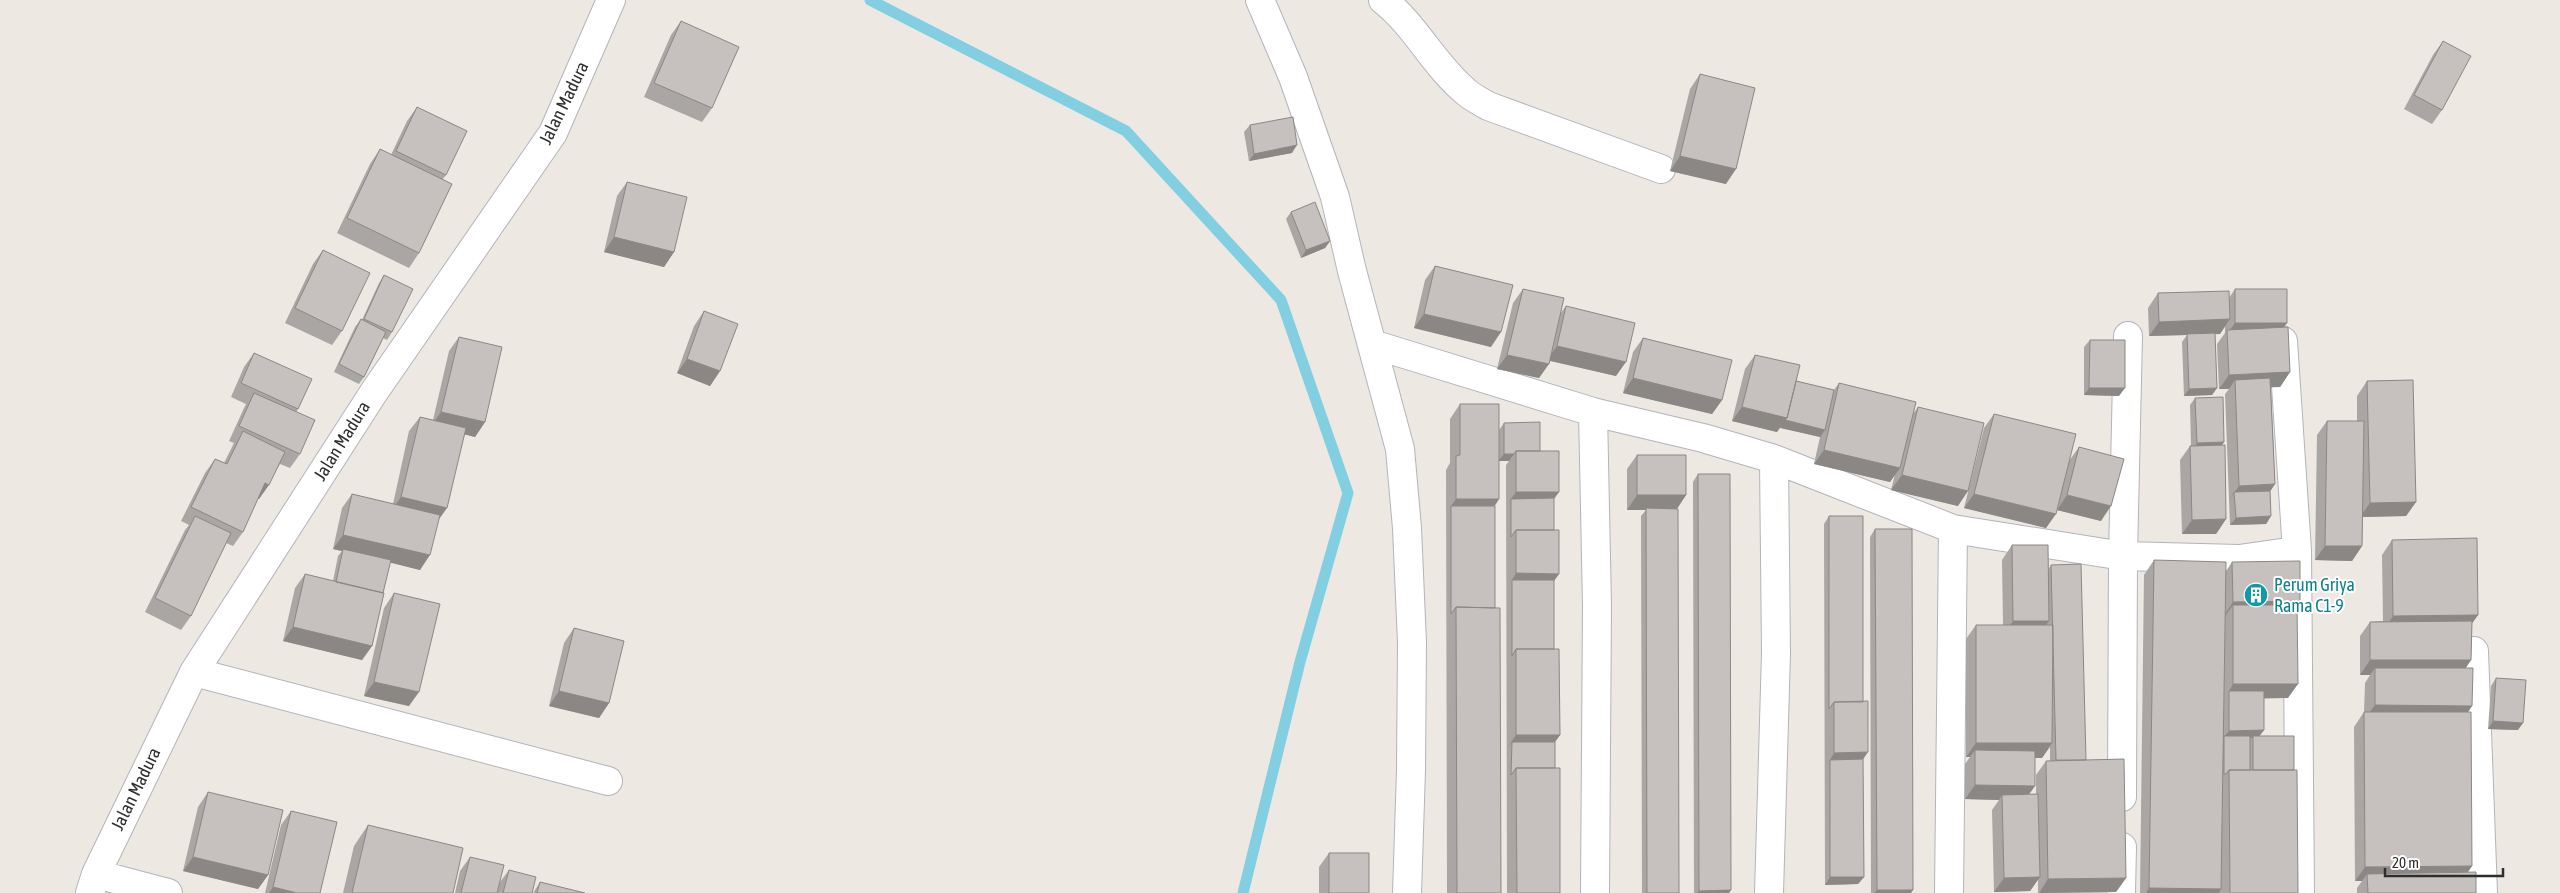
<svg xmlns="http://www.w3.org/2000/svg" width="2560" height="893" font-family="'Asap Condensed',sans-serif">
<rect width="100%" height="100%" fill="#ede8e2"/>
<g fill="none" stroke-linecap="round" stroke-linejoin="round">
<path stroke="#82cfe2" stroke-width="11" d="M870,0L1126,131L1281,300L1348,493L1300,662L1243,893"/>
<g stroke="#b2b4bc" stroke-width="30">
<path id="minor" d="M1260,0L1293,77L1335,197L1352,271L1400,449L1407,528L1412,643L1411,770L1407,893
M1383,0C1416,26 1433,64 1465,91C1471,97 1480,101 1488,106L1661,169
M2283,341L2297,551L2300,893
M1372,344L1593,412L1703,438L1774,459L1953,529L2123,556L2239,559L2297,551
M1593,412L1597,606L1595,893
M2474,651L2483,893
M194,672L608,781
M2122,797L2123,556L2128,336
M96,874L168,893
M90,893L96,874L194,672L374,392L553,133L611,0
M1769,893L1776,653L1774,459
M1949,893L1953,529
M2121,893L2122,847"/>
</g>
<use href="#minor" stroke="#fff" stroke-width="28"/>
</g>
<path fill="#aaa6a3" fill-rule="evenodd" d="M681,21L712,108L702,122L644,97L671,35Z
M2443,41L2442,110L2432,124L2404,109L2433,55Z
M1700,74L1726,184L1670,171L1690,89Z
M417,107L446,175L442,180L419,253L409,268L337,233L370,164L380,149L391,155L407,121Z
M1250,125L1292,153L1249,161L1244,132Z
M627,182L674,252L664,267L604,252L617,196Z
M1291,212L1330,241L1325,248L1301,258L1286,219Z
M323,250L342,331L332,345L285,323L313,264Z
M1435,266L1491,347L1414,328L1425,280Z
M384,275L392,332L387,340L383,338L364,377L359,384L334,372L355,327L361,319L362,320L379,283Z
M1523,289L1560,314L1566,306L1616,376L1550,361L1539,378L1497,369L1513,303Z
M2235,289L2284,327L2290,372L2280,387H2271L2275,484L2270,491L2271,516L2266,524L2230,525L2225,394L2229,389H2219L2217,344L2225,333V326L2220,334H2215L2217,388L2212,395L2184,396L2182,342L2187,335L2149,336L2148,308L2158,293L2229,298Z
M704,311L720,371L710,386L677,373L694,326Z
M459,337L485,422L475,437L465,434L438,520L420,570L390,562L383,593L372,646L362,660L283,641L295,588L305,574L333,581L338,556L342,551L333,549L342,508L352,494L393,504L409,431L420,417L433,420L449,351Z
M1643,338L1722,400L1712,414L1623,393L1633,352Z
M2090,340L2119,396L2084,395V347Z
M254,353L298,409L296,412L300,454L290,468L280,464L259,499H258L243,532L233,546L226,543L191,616L181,630L145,612L185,530L189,525L181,521L205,473L215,459L224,463L234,443L229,441L244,408L246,404L231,397L244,367Z
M1755,355L1796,381L1834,390L1839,383L1913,414L1918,407L1958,506L1891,490L1895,474L1890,482L1814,464L1820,437L1780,427L1777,432L1732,421L1745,369Z
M2367,381L2416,502L2406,516L2363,517L2362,546L2352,561L2315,560L2317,435L2327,421H2357V396Z
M2195,398L2224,442L2222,445L2226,519L2216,534H2182L2180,460L2190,446L2191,445L2190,405Z
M1460,404L1499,430L1504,423L1540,451L1559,492L1554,498V530L1559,574L1554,580V649L1560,735L1555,742V768L1560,893H1507L1506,465L1509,461H1499V499L1495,506V608L1501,893H1447L1446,470L1450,463V419Z
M1994,414L2069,461L2079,447L2101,521L2057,510L2046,528L1964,508L1984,428Z
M1637,455L1686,495L1677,509L1679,893H1642L1641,516L1646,510H1627V469Z
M1698,474L1729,893H1694L1693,482Z
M1829,516L1863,759L1864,877L1858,884L1825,885L1824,524Z
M1875,529L1911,893H1871L1870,537Z
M2392,540L2478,615L2472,623L2471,660L2466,668L2472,706L2468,712L2472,866L2467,873L2476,893H2357V888L2362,881H2355L2354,727L2364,712L2365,683L2370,675H2360V636L2370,622L2383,621L2382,555Z
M2012,545L2048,570L2051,565L2086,760L2126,878L2116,892L2038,893V879L2030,891L1994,892L1992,810L1999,800L1965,799V764L1970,757H1966V639L1976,625H2003L2002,560ZM2050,747V761H2046L2036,775V794H2029L2035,758H2042Z
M2154,560L2226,571L2232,562L2297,605L2288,698H2264V730L2260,736L2294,770L2298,893H2219V892V893H2140L2144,575Z
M394,593L409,706L364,696L384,608Z
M574,628L609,703L599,718L549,706L564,643Z
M2496,678L2518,730L2488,729L2491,686Z
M208,792L268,875L258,889L183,871L198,807Z
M291,811L320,893H265L281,825Z
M368,825L453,893H343L354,846Z
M1329,853L1369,893H1319V867Z
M470,857L500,882L509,870L533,893L540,882L585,893H455L460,871Z"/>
<path fill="#8b8785" d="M1297,145L1292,153L1249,161L1254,154Z
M1680,156L1736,169L1726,184L1670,171Z
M614,237L674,252L664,267L604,252Z
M1330,241L1325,248L1301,258L1306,250Z
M1424,314L1501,332L1491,347L1414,328Z
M2230,319L2220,334L2149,336L2159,322Z
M2235,323H2287L2277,337L2227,334Z
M1557,346L1626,362L1616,376L1547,360Z
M1507,355L1549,364L1539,378L1497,369Z
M687,359L720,371L710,386L677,373Z
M2290,372L2280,387L2235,389V380L2229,389H2219L2229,375Z
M1633,378L1722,400L1712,414L1623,393Z
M2089,388H2125L2119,396L2084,395Z
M2217,388L2212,395L2184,396L2189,389Z
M1742,407L1787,418L1777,432L1732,421Z
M441,412L485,422L475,437L431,426Z
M1785,420L1825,430L1820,437L1780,428Z
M2224,442L2219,449L2192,450L2197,443Z
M1824,450L1900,468L1890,482L1814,464Z
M1504,454H1514L1509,461H1498Z
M1902,475L1968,491L1958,506L1891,490Z
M265,483L269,485L259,499L255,497Z
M2275,484L2265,499L2234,492L2229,500L2239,486Z
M1516,492H1559L1549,506L1511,499Z
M1974,494L2056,514L2046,528L1964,508Z
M1637,495H1686L1676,510H1627Z
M2067,495L2111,506L2101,521L2057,510Z
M401,497L447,508L437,522L391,511Z
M1456,499H1499L1489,513L1451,506Z
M2416,502L2406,516L2360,517L2370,503Z
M2271,516L2266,524L2230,525L2236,518Z
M2226,519L2216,534H2182L2192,520Z
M343,535L430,555L420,570L343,551V549L342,551L333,549Z
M2325,546H2362L2352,561L2315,560Z
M1516,573L1559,574L1549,588L1512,580Z
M2300,601L2290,615L2233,605L2225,616L2223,617L2233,602Z
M2478,615L2468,629L2383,631L2393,616Z
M2013,621H2049L2038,635L2003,636Z
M293,627L372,646L362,660L283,641Z
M2370,660H2471L2461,674L2375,668L2370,675H2360Z
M374,682L419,692L409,706L364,696Z
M2233,684H2298L2288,698L2229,699V691Z
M559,691L609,703L599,718L549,706Z
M2375,705L2472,706L2462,720H2364Z
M2493,721L2523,723L2518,730L2488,729Z
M2264,730L2258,737L2253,736L2252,738H2223L2229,731Z
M1516,735H1560L1550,749L1512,742L1506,750Z
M1976,743H2052L2042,758L1975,757V750L1970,757H1966Z
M1868,752L1858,767L1830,760L1834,753Z
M1975,785L2035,786L2025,800L2002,795L1999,800L1965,799Z
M193,857L268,875L258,889L183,871Z
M2472,866L2462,881L2367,874L2362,881H2355L2365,867Z
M1830,877H1864L1858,884L1825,885Z
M2040,877L2030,891L1994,892L2004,878Z
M2126,878L2116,892L2039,893L2048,879Z
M273,887L297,893H269Z
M2149,888L2221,889L2219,893H2146Z
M1731,890L1729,893H1697L1699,891Z
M1877,890H1913L1911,893H1874Z"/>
<path fill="#c6c1be" stroke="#8b8785" d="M681,21L739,47L712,108L654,83Z
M2443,41L2471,56L2442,110L2414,95Z
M1700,74L1755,88L1736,169L1680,156Z
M417,107L467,131L446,175L396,151Z
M1293,117L1297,145L1254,154L1250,125Z
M380,149L452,184L419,253L347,218Z
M627,182L687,197L674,252L614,237Z
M1315,202L1330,241L1306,250L1291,212Z
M323,250L370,273L342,331L295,308Z
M1435,266L1513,285L1501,332L1424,314Z
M384,275L413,289L392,332L364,319Z
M1523,289L1564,298L1549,364L1507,355Z
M2235,289H2287V323H2235Z
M2229,291L2230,319L2159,322L2158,293Z
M1566,306L1635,323L1626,362L1557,346Z
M704,311L738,324L720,371L687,359Z
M361,319L386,332L364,377L339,364Z
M2288,327L2290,372L2229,375L2227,330Z
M2215,333L2217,388L2189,389L2187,334Z
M459,337L502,347L485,422L441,412Z
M1643,338L1732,360L1722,400L1633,378Z
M2090,340H2125V388H2089Z
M254,353L312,379L298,409L241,383Z
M1755,355L1800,365L1787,418L1742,407Z
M2270,378L2275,484L2239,486L2235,380Z
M2413,380L2416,502L2370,503L2367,381Z
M1796,381L1834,390L1825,430L1785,420L1787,418Z
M1839,383L1916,402L1900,468L1824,450Z
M254,393L315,420L300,454L239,426Z
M2223,397L2224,442L2197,443L2195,398Z
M1460,404H1499V499H1456V456L1460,455Z
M1918,407L1984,423L1968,491L1902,475Z
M1994,414L2076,434L2056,514L1974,494Z
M420,417L466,428L447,508L401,497Z
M2327,421H2364L2362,546H2325Z
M1540,422V451H1516L1514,454H1504V423Z
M243,431L285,452L269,485L265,483L243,532L191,507L215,459L227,464Z
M2225,445L2226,519L2192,520L2190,446Z
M2079,447L2124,459L2111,506L2067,495Z
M1516,451H1559V492H1516Z
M1637,455H1686V495H1637Z
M1698,474H1730L1731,890L1699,891Z
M2270,491L2271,516L2236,518L2234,492Z
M352,494L440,515L430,555L343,535Z
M1554,498V530H1516L1511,537V499Z
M1451,506H1495V608L1456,607L1451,614Z
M1646,508L1678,509L1679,893H1647Z
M195,516L231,533L191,616L155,598Z
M1829,516H1863V702H1834L1829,709Z
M1875,529H1912L1913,890H1877Z
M1516,530H1559V574L1516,573Z
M2477,538L2478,615L2393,616L2392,540Z
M2012,545H2048L2049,621H2013Z
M343,549L391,560L383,593L336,582Z
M2154,560L2226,562L2221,889L2149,888Z
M2300,561V601L2233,602L2232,562Z
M2081,564L2086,760H2056L2051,565Z
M305,574L384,593L372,646L293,627Z
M1512,580H1554V649H1516L1512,656Z
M394,593L440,604L419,692L374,682Z
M2233,605H2297L2298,684H2233Z
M1456,607L1500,608L1501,893H1457Z
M2472,621L2471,660H2370V622Z
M1976,625H2053L2052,743H1976Z
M574,628L624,641L609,703L559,691Z
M1516,649H1559L1560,735H1516Z
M2375,668H2473L2472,706L2375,705Z
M2496,678L2526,680L2523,723L2493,721Z
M2229,691H2264V730L2229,731Z
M1868,701V752L1834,753V702Z
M2364,712H2471L2472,866L2365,867Z
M2224,736H2250V770H2229L2226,774H2224Z
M2253,736H2294V770H2253Z
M1512,742H1555V768H1516L1511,775Z
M1975,750L2035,751V786L1975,785Z
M1863,759L1864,877H1830V760Z
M2124,759L2126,878L2048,879L2046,761Z
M1516,768H1560V893H1517Z
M2229,770H2297L2298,893H2230Z
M208,792L283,810L268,875L193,857Z
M2038,794L2040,877L2004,878L2002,795Z
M291,811L337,822L320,893H297L273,887Z
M368,825L463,848L453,893H352Z
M1329,853H1369V893H1329Z
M470,857L504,865L497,893H461Z
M509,870L536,877L532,893H503Z
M2476,872V893H2368L2367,874Z
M540,882L585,893H537Z"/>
<defs>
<g id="building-disc" transform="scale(1.25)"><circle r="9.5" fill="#0f9aa8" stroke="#fff"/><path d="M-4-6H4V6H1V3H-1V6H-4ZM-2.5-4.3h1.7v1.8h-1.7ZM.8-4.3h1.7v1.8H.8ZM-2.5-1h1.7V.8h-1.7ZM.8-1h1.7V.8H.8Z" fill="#fff"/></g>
</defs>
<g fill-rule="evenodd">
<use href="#building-disc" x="2256" y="595"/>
</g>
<g text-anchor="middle" stroke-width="4" stroke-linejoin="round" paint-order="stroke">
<g font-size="18" fill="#2e2e2e" stroke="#fff">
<text transform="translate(564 103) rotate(-64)" y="6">Jalan Madura</text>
<text transform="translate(342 441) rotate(-58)" y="6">Jalan Madura</text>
<text transform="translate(136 789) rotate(-64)" y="6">Jalan Madura</text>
</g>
<g font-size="18" fill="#0d838f" stroke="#fff" text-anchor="start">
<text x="2274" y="591">Perum Griya<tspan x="2274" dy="21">Rama C1-9</tspan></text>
</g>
</g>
<path d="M2385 868v8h118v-8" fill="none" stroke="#2e2e2e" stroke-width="2.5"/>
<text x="2392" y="868" font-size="15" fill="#2e2e2e" stroke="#ffffff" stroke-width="4" paint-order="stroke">20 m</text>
</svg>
